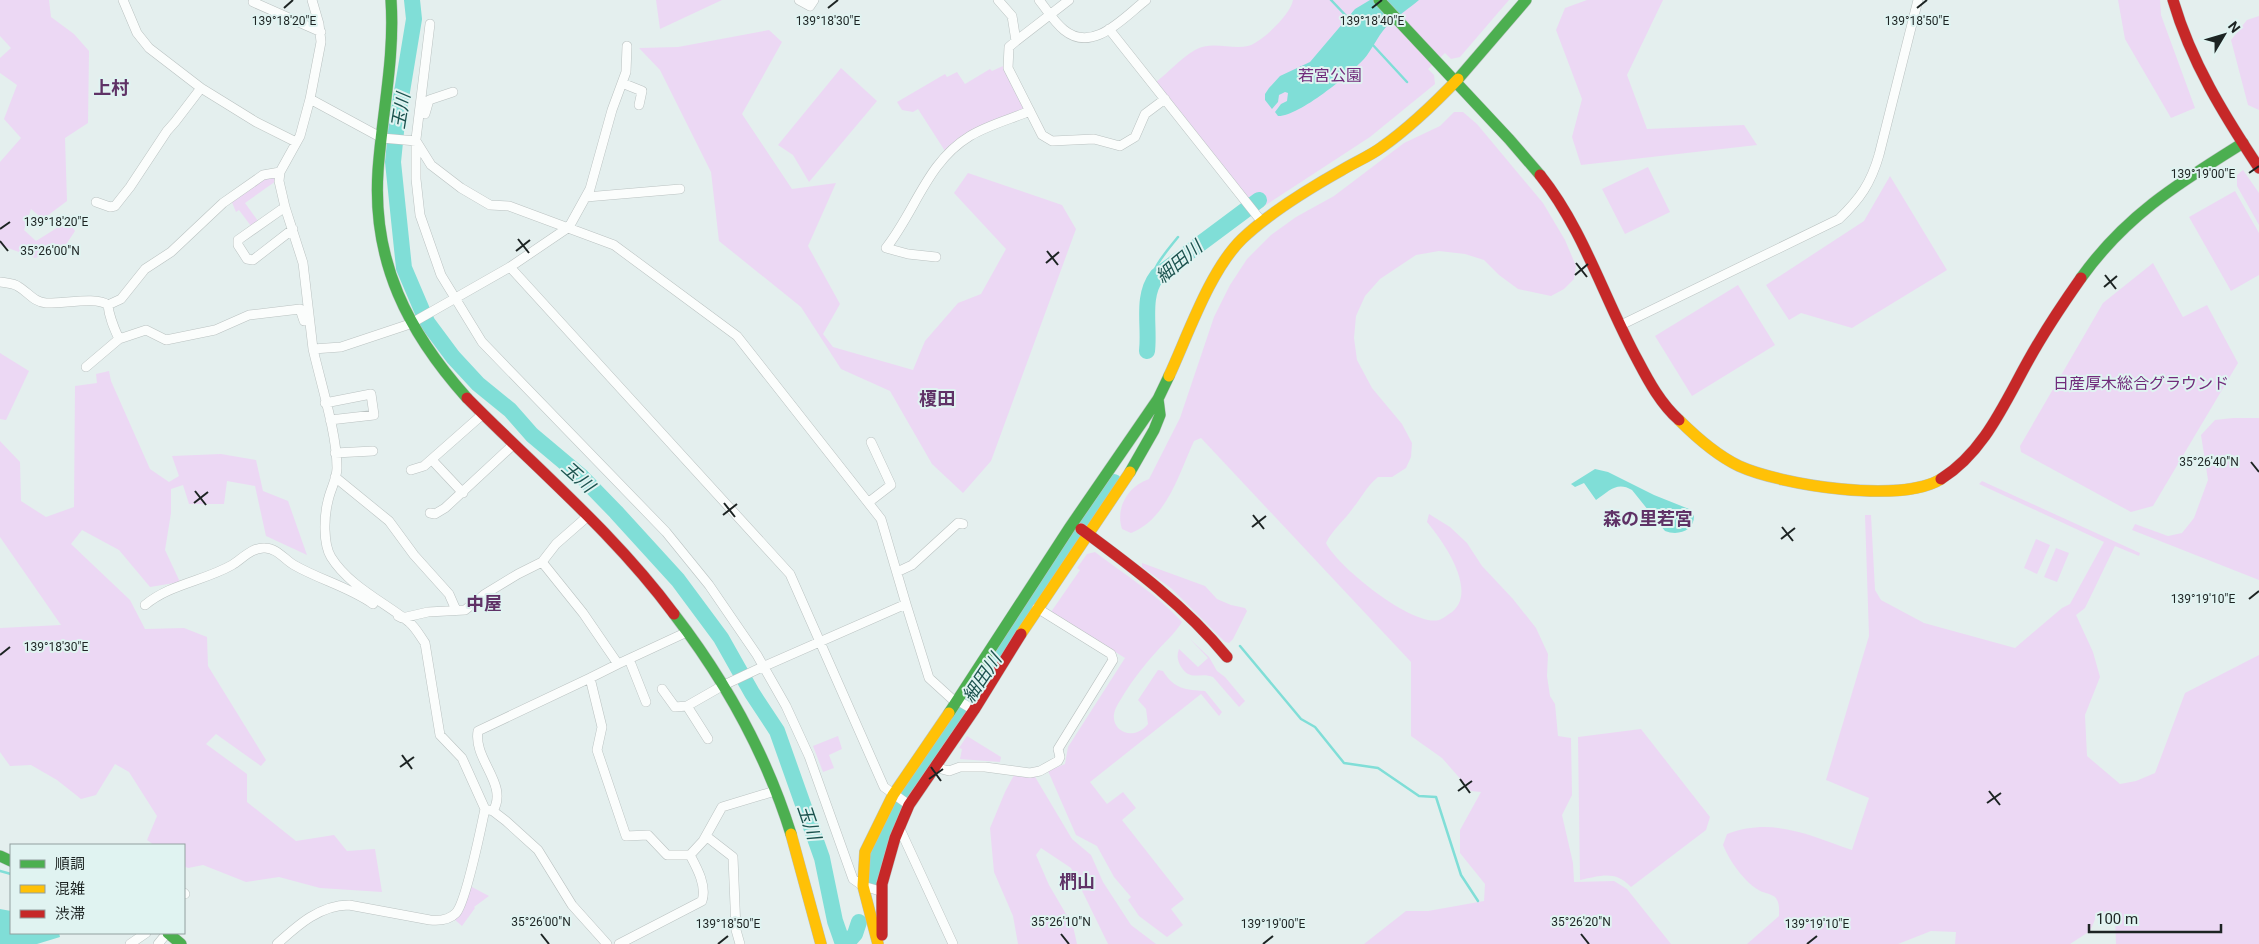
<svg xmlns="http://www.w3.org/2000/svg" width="2259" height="944" font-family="Roboto,'Noto Sans JP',sans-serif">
<rect width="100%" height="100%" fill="#e4efee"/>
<path fill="#ecd8f4" d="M0,0H49L51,17L74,34L89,51L88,123L65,138L67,201L43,219L31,209L24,230L36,241L68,221L75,231L63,249L35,258L0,245V162L21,138L4,119L17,85L0,73V58L11,48L0,36Z
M656,0H722L660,29Z
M1293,0H1509L1460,57L1451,59L1445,53L1428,69L1434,75L1435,84L1370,137L1258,210L1156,82C1169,72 1181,58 1195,50C1212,40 1231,50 1248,46C1262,42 1291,14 1293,0Z
M1587,0H1663L1627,75L1647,129L1744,125L1757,145L1581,165L1572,137L1582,99L1556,30L1565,8Z
M2118,0H2160L2161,15L2195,108L2171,118L2125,39Z
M2259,16V110L2248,105L2231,40L2247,20Z
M769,30L782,42L742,114L792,189L836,183L808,246L840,304L823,334L833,347L913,370L925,341L958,303L981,294L1006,249L954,193L968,173L1062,205L1076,229L991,461L963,493L932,464L890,391L841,369L801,307L719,241L711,172L660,70L639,48L678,47Z
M1003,66L1025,109L970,132L945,151L918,109L913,112L902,110L897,102L945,74L947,77L957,72L965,84L990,69L992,71Z
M841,68L877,101L809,182L793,155L778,145Z
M1454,112H1463L1477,124L1543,203L1565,240L1576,266L1574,279L1564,289L1551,296L1518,289L1499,275L1484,260L1465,254L1439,251L1416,255L1380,279L1365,296L1356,316L1354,338L1357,360L1372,388L1402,424L1412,443L1411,457L1406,468L1392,477H1378C1367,486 1362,497 1353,508C1344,521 1332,530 1326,543C1337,566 1412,627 1439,620C1442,619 1446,616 1449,614C1481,594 1443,541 1427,522L1429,514L1450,527L1467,543L1482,566L1513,599L1536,628L1548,654L1547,676L1550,696L1555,704L1558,736L1571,738L1572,795L1562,815L1573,863L1574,882L1614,881L1627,889L1671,944H1364L1406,911H1428L1484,901L1485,884L1460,853V830L1481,792L1471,791L1442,758L1411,736V662L1201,438L1194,441C1179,473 1167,519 1131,533L1122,529C1115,508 1128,486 1149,479L1180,418L1214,317L1230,285L1247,259L1271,235L1296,217L1334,196L1404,143L1440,126Z
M1648,167L1670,212L1625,234L1602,189Z
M2243,170L2259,193V225L2237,186V175Z
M274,174L276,181L245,203L258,221L251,226L239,210L236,212L231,200L255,182Z
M1890,176L1947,270L1852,328L1801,313L1789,320L1766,285L1864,221Z
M2235,191L2259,233V275L2231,291L2189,217Z
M2153,263L2183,317L2207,305L2238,363L2153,506L2131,512L2021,452L2020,446L2103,303Z
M1738,285L1775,345L1692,396L1655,336Z
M0,353L29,371L6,420L0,419Z
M109,371L111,381L150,469L169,482L179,476L172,456L221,454L256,460L263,491L288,501L307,555L266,536L255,486L227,481L224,504H189L183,485L171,489V513L165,550L180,582L150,587L119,550L82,530L71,544L130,600L145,629L184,628L207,637L208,666L266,760L261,766L216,734L206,744L247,774V802L296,841L334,835L347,851L375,849L382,892L320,888L279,877L246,882L203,865L188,868L184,866V845H154L147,840L157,816L129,772L115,764L96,795L81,799L57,780L31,765L10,766L0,752V628L61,625L0,537V441L20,462L21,501L46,517L74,507L75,386L97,383L96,374Z
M2233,418H2259V580L2132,530L2135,524L2168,536L2182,533L2194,518L2208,480L2201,435L2215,420Z
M1982,481L2140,553L2139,556L2115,546L2085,608L2076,615L2093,652L2100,677L2085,715L2087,756L2120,784L2136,781L2155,773L2185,693L2259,655V944H2116L2115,915H2097L2090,931L2070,944H1955L1956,932L1931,931L1898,944H1747L1779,916C1779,909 1780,903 1775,897C1770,893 1762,893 1757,889C1743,880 1729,860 1723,845L1727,834C1773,817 1809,835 1852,850L1869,798L1826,780L1869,636L1865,515H1871L1875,590L1881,600L1924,623L2015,648L2062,608L2070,604L2104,542L1979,484Z
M2036,539L2050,545L2037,574L2024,568Z
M2056,548L2069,553L2057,582L2044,577Z
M1095,552C1124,574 1158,595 1182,622C1176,632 1165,642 1157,651C1145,664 1134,678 1124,694C1121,699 1117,705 1115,710C1108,730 1133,743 1148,724L1146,709L1138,700L1158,670L1163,671C1174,689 1186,690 1205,691L1222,712L1219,716L1201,694L1090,782L1107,804L1123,792L1136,808L1122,820L1184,899L1171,909L1183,925L1167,937L1139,916L1128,900L1131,897L1114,877L1097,846L1076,835L1048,771L1065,764L1068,747L1125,658L1051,612L1080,570L1077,568L1087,554Z
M1142,563L1205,586L1217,599L1231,605L1245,608L1247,611L1233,639L1229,643L1225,642L1172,589L1142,567Z
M1190,639L1209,657L1217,671L1225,677L1245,701L1239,707L1213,677C1200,671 1190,683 1180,665C1177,659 1177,654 1179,649L1198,667L1208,658Z
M1641,729L1710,817L1706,830L1631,887C1615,870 1601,876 1580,880L1578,737Z
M838,736L842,749L829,755L834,768L823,772L813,746Z
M967,736L1001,757L1000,762L960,759L962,749L959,748Z
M1031,770L1072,839L1091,855L1103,882L1131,925L1156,944H1108L1071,868L1041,848L1036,855L1049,885L1073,926L1077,944H1018L1013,916L994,872L990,828L1005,792L1014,775Z
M470,886L489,896L474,907L475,908L462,926L454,919Z"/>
<path fill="#80ded7" d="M1370,0H1419C1409,9 1395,17 1386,27C1377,37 1372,50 1364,59C1349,75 1298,117 1278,116L1275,112L1281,104L1287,101L1288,93L1285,92L1279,95L1278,102L1272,109L1265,100V94L1269,88L1280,76L1310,62L1355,9Z
M1595,469L1608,472L1654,495L1689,509L1694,516C1694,531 1678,536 1665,531L1632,490C1617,481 1609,491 1596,500L1584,483L1575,487L1571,484Z
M0,909L11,911V933H59L60,937L37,944H0Z"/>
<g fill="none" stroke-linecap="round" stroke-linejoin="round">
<path stroke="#80ded7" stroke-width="2.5" d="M1331,0L1350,20
M1371,43L1407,82
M1150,287C1150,269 1167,251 1178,237
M1240,646L1301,719L1315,727L1344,763L1378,768L1419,796L1436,797L1461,875L1478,901
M0,871L11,874"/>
<path stroke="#80ded7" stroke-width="16" d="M412,0L414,19L397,122L393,162L404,268L427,322L453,357L478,384L510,410L532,435L582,477L616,512L678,580L721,638L752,693L777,731L822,858L835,921L843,944
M1147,351C1150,326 1141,297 1157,276L1259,200
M871,884L881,845L904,795L1075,536L1114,482
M846,944L855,934L859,922"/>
<g stroke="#bac2c1" stroke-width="10">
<path id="street" d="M123,0L137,33L149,48L201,88L256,122L296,142
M799,0L810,6L814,0
M998,0L1012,16L1016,41L1009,47L1008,68L1042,135L1052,141L1094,139L1120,146L1135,137L1145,114L1165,99
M1039,0C1047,10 1054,22 1064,30C1093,54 1124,17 1146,0
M253,2L321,32
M430,24L416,139V179L420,215L441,275L482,342L666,532L709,585L757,655L786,706L809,756L853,879L863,886L880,891
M1109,29L1262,222
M1016,41L1069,0
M627,46L626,72L612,110L590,189L569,227L510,267L410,324L341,347L313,349L303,263L285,207L279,181L280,172L300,136L310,99L382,138L416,141L431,165L461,188L490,205L509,206L614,245L737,336L881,519L906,604
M622,83L642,91L639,105
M310,99L321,42L319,24L312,0
M425,114L429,100L453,92
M586,197L680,189
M96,202L110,207L115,206L130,187L167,131L175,122L201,88
M285,207L238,240V245L247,259L253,260L293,229
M936,257L908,254L886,248C916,210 927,162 970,136C988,125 1011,119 1030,111
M510,267L790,574L884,787L909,805
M0,282C6,283 14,283 19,287C29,293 34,302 46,303C63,304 97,296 108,305C109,317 114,328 119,339L146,330L166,340L215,330L249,315L300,309L304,321
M108,305L121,299L145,269L171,252L223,203L263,175L280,172
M1621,325L1839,219C1860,199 1871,183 1879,155L1918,0
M313,349C321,384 337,434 337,468C337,479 330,490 328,501C324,516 323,544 331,557C349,586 384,602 409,622C416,628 420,636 425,643L440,735L462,758L485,809
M86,367L119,339
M325,403L371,394L374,415L330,420
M335,453L373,451
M432,460L463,493
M411,470L424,466L483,414
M335,477L389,521L414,555L449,594L456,610
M869,502L891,485L871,442
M430,513L435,514L445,508L514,444
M588,516L556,544L542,562L583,613L618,664L687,632
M897,572L912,565L958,523L963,524
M145,605C170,584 204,581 232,565C242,559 252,547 265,548C277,548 285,560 294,565C320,580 349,587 373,604
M398,616L402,618L428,612L465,610L485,594L518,574L542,562
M629,659L646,702
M618,664L590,678L602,727L597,750L626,836L648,835L667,855H690
M662,689L675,707L687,706L708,739
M687,706L722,686L758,669L906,604L929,678L952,699L957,700L974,710
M934,767L949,771L960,767H985L1030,773L1040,771L1058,761L1060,757L1058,749L1113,660L1111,654L1037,608
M493,811C509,784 473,760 478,731L590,678
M899,827L953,944
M706,836L733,857L736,930L740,944
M184,893L185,894
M130,944L146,933
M158,944L167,933
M277,944C298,925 320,905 349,905L430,920C439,921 449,920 456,913C466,902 481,828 485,809L493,811L506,821L538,850L572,905L607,944
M619,944L702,901C707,886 697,868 690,855L703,841L722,807L775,791"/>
</g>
<g stroke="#bac2c1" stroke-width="12">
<path id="fast" d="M391,0C395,58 382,113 378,171C372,262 408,332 467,398
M1379,0L1509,139L1540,175
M1458,79L1526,0
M2081,278C2126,215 2179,183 2243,143
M1130,472L1154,430L1160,415L1158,399
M674,614C724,679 766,754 791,834
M949,713L1070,527L1158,399L1169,376
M0,856L11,861
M168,933L181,944"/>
</g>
<g stroke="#bac2c1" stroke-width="12">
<path id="slow" d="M1169,376C1188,335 1210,270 1242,239C1268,214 1310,188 1342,170C1355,162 1370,156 1382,147C1409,128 1435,103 1458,79
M1679,420C1697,438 1716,455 1739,466C1781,485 1901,504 1941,479
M1021,634L1130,472
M791,834L821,944
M878,944L863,886L865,852L893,795L949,713"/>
</g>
<g stroke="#bac2c1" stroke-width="12">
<path id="jam" d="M2173,0C2191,62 2224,115 2259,168
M1540,175C1584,230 1604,299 1638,361C1649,382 1661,404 1679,420
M467,398C537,469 614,533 674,614
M1941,479C1984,452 2004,404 2028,361C2044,332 2062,305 2081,278
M1081,529C1134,568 1185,606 1227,657
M882,935V884L895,838L909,805L974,710L1021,634"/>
</g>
<use href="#street" stroke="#fbfdfc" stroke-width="9"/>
<use href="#fast" stroke="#4caf50" stroke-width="11"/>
<use href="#slow" stroke="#ffc107" stroke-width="11"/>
<use href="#jam" stroke="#c62828" stroke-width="11"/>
</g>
<path fill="none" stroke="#1d2423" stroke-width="2" d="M284,8L293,0M828,8L838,0M1372,8L1382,0M1917,8L1927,0M2249,173L2259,166M0,229L10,222M518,239L529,253M0,241L8,251M516,251L530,240M1047,251L1058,265M1046,263L1059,252M1576,263L1587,277M1575,275L1588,264M2105,275L2116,289M2104,287L2117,276M2251,462L2259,472M195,491L206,505M194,503L208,492M724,503L735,517M723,515L737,504M1253,515L1264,529M1252,527L1266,516M1782,527L1793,541M1781,539L1795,528M2249,599L2259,591M0,655L10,647M402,755L412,769M400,767L414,757M931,767L941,781M929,779L943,769M1460,779L1470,793M1458,791L1472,781M1989,791L2000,805M1987,803L2001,793M541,934L549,944M1061,934L1069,944M1581,934L1589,944M718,944L728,936M1263,944L1273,936M1807,944L1817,936"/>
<g text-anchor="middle" stroke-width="4" stroke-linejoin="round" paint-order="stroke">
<g font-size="16" fill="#712b7b" stroke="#e0f3f1">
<text x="1330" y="81">若宮公園</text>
<text x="2141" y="389">日産厚木総合グラウンド</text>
</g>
<g font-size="18" font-weight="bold" fill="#5f3266" stroke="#e0f3f1">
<text x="111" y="94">上村</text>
<text x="937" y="405">榎田</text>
<text x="1648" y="525">森の里若宮</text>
<text x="484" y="610">中屋</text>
<text x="1077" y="888">椚山</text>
</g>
<g font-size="18" font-style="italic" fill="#1b524e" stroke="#e0f3f1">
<text transform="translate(401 111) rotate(-81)" y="6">玉川</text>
<text transform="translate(1179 262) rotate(-40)" y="6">細田川</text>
<text transform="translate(578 477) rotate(42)" y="6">玉川</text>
<text transform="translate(982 678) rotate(-56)" y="6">細田川</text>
<text transform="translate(809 822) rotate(71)" y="6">玉川</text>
</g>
</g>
<g font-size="12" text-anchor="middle" fill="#1d2423" stroke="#e0f3f1" stroke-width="4" stroke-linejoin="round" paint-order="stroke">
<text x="284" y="25">139°18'20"E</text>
<text x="828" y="25">139°18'30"E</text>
<text x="1372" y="25">139°18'40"E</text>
<text x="1917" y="25">139°18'50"E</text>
<text x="2203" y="178">139°19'00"E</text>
<text x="56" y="226">139°18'20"E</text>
<text x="50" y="255">35°26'00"N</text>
<text x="2209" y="466">35°26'40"N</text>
<text x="2203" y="603">139°19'10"E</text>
<text x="56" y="651">139°18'30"E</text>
<text x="541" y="926">35°26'00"N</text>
<text x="1061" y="926">35°26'10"N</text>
<text x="1581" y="926">35°26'20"N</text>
<text x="728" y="928">139°18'50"E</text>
<text x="1273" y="928">139°19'00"E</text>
<text x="1817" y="928">139°19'10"E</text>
</g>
<rect x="10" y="844" width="175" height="90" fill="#e0f3f1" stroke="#92a09f"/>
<rect x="20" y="860" width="25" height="8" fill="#4caf50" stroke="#92a09f"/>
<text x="55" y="869" font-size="15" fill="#1d2423">順調</text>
<rect x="20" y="885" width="25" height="8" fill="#ffc107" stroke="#92a09f"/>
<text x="55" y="894" font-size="15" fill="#1d2423">混雑</text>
<rect x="20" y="910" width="25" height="8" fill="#c62828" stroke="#92a09f"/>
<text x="55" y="919" font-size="15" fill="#1d2423">渋滞</text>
<g transform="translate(2224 35) rotate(52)" stroke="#e0f3f1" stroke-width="4" paint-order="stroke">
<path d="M0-4L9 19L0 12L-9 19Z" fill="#1d2423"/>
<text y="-8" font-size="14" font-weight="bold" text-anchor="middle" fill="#1d2423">N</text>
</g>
<path d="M2089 924v8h132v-8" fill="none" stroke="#1d2423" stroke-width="2.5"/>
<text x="2096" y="924" font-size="15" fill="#1d2423" stroke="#e0f3f1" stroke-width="4" paint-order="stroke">100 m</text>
</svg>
